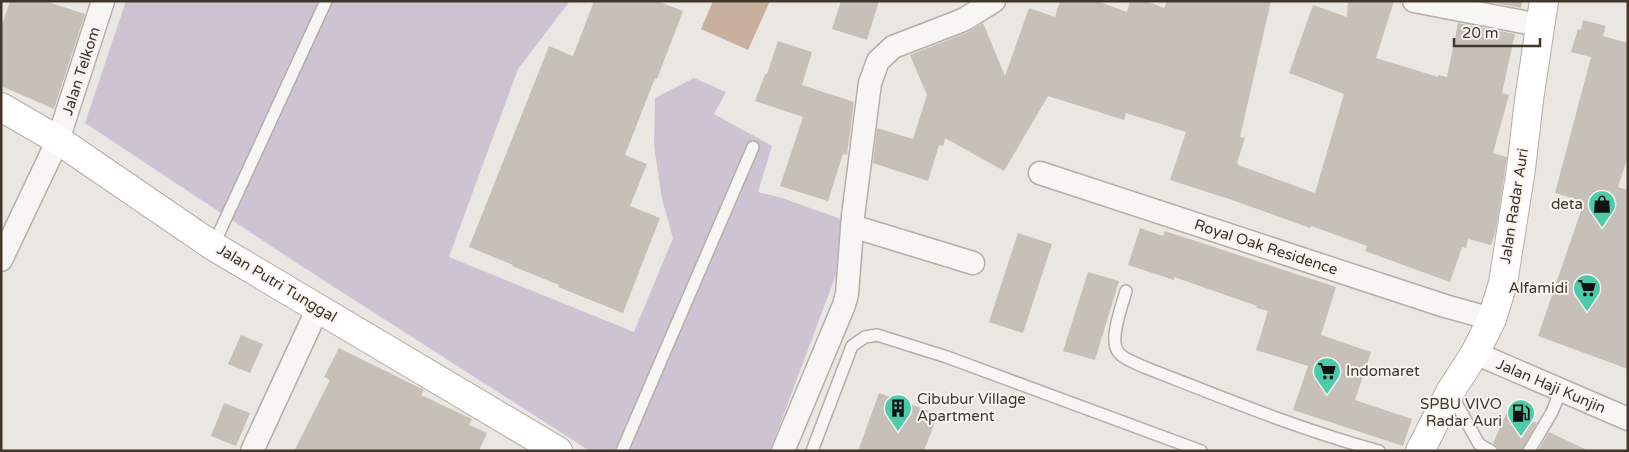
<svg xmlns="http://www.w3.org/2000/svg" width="1629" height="452" font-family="'Varela Round',sans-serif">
<rect width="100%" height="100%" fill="#eae6e2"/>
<path fill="#cdc3d3" d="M126,1H570L518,69L449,257L634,332L673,238L662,199L654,146L655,98L694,78L726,92L714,114L772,146L758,192L782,198L855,224L770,451H590L306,269L85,123Z"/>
<path fill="#c9af9e" d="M713,1H770L748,50L701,29Z"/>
<path fill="#c6c0b9" d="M10,1H45L85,14L54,109L1,86V28Z
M594,1H657L683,11L657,79L655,78L625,155L647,164L630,206L660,218L623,313L558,287L559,285L512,266L513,265L469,247L549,46L573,56Z
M841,1H879L867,40L832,29Z
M1060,1H1097L1127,12L1130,1H1146L1164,8L1167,1H1271L1240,137L1245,138L1237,163H1238V165L1315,193L1344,94L1289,73L1313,5L1347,17L1348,1H1394L1376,58L1438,77V75L1447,77L1458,23L1515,34L1502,93L1509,95L1493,153L1507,157L1496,230L1491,245L1468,239L1466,248L1462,247L1450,282L1365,251L1367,246L1311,226L1310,228L1235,201L1170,180L1186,132L1126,113L1124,120L1048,96L1004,171L945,138L943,146L939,145L928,181L873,163L877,128L913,139L927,95L910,55L968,32L983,23L1005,76L1029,8L1055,17Z
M1485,1H1522L1521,8Z
M1583,20L1606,26L1603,36L1628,43V156L1618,187L1628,190V369L1538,336L1584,202L1555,193L1591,57L1571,52L1578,29L1581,30Z
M778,41L812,52L802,85L854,102L847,155L843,154L828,201L780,186L803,117L755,101L765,74H767Z
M1140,228L1163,236L1165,231L1336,287L1321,335L1371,352L1355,400L1412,419L1403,446L1293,410L1308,366L1256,350L1268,311L1256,308L1257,306L1174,277V280L1128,265Z
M1018,233L1052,244L1023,333L989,322Z
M1088,272L1119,281L1095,360L1063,351Z
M241,335L263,344L250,373L228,364Z
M339,348L424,390L421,395L472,419L469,425L487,433L479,451H294L330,380L324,377Z
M879,393L938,414L924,451H858Z
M224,403L250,413L236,446L211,436Z
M1508,410L1537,423L1522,451H1498L1497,447L1493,443Z
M1549,432L1589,451H1538Z"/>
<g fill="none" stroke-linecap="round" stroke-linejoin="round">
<g stroke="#b4aea7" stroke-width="14">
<path id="lane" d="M213,246L326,1
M1126,291C1122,306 1108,341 1119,353C1125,360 1136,363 1144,367C1221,397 1298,429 1379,451
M1451,394L1479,444L1491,451
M622,451L753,147
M812,451L852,346L865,337L877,335L947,357L1201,451
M1529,451L1552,412L1561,390"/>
</g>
<g stroke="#b4aea7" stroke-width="25">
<path id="street" d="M1414,1L1539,25
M1040,173L1445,306L1492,319
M852,226L973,263
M1,260L58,140L103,1
M1475,353L1628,419
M252,451L318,308
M783,451L844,305L847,294L853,216L867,106L870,83L878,61L893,47L963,20L994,1"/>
</g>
<g stroke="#b4aea7" stroke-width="30">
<path id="secondary" d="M1,107L58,140L213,246L558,451
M1420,451L1450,392L1475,353L1492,319L1503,283L1521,169L1529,100L1544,1"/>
</g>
<use href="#lane" stroke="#f8f6f4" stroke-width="11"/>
<use href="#street" stroke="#f8f6f4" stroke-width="22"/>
<use href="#secondary" stroke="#fff" stroke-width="28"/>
</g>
<defs>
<g id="shop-pin" transform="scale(1.4375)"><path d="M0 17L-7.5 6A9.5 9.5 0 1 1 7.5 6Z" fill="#4bcba9" stroke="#f7f4f1"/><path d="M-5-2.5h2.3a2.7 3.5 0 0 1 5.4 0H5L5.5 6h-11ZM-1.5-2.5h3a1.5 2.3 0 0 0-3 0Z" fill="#111"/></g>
<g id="supermarket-pin" transform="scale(1.4375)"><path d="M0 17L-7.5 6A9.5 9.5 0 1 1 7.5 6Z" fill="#4bcba9" stroke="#f7f4f1"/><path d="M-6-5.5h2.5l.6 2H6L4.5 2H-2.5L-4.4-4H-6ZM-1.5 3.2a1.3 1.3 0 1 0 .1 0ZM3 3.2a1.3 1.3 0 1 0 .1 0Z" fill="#111"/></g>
<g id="building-pin" transform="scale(1.4375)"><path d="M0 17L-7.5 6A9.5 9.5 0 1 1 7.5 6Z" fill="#4bcba9" stroke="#f7f4f1"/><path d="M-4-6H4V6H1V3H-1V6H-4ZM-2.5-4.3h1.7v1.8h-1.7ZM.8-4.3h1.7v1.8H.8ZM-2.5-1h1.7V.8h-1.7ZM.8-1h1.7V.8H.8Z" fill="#111"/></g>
<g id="fuel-pin" transform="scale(1.4375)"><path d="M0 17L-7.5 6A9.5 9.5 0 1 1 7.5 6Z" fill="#4bcba9" stroke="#f7f4f1"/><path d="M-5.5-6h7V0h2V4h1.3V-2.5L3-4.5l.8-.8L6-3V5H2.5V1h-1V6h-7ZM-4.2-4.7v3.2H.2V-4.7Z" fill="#111"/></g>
</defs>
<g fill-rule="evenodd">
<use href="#shop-pin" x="1602" y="204"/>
<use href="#supermarket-pin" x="1587" y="288"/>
<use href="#supermarket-pin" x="1327" y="371"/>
<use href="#building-pin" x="898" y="408"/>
<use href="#fuel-pin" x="1521" y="413"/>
</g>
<g text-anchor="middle" stroke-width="4" stroke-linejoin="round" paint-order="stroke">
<g font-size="15" fill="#41362a" stroke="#f7f4f1">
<text transform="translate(81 71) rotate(-72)" y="5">Jalan Telkom</text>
<text transform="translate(1514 206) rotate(-81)" y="5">Jalan Radar Auri</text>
<text transform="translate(1266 247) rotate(18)" y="5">Royal Oak Residence</text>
<text transform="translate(277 283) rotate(31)" y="5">Jalan Putri Tunggal</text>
<text transform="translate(1551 386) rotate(23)" y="5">Jalan Haji Kunjin</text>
</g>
<g font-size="15" fill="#41362a" stroke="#f7f4f1" text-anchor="end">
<text x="1583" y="209">deta</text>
<text x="1568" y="293">Alfamidi</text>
<text x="1346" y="376" text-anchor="start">Indomaret</text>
<text x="917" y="404" text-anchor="start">Cibubur Village<tspan x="917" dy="17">Apartment</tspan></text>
<text x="1502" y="409">SPBU VIVO<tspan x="1502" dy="17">Radar Auri</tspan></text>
</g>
</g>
<rect width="1629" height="452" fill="none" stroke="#41362a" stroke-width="5"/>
<path d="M1454 38v8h86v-8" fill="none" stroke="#41362a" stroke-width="2.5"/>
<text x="1462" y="38" font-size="15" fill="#41362a" stroke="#f7f4f1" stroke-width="4" paint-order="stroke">20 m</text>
</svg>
